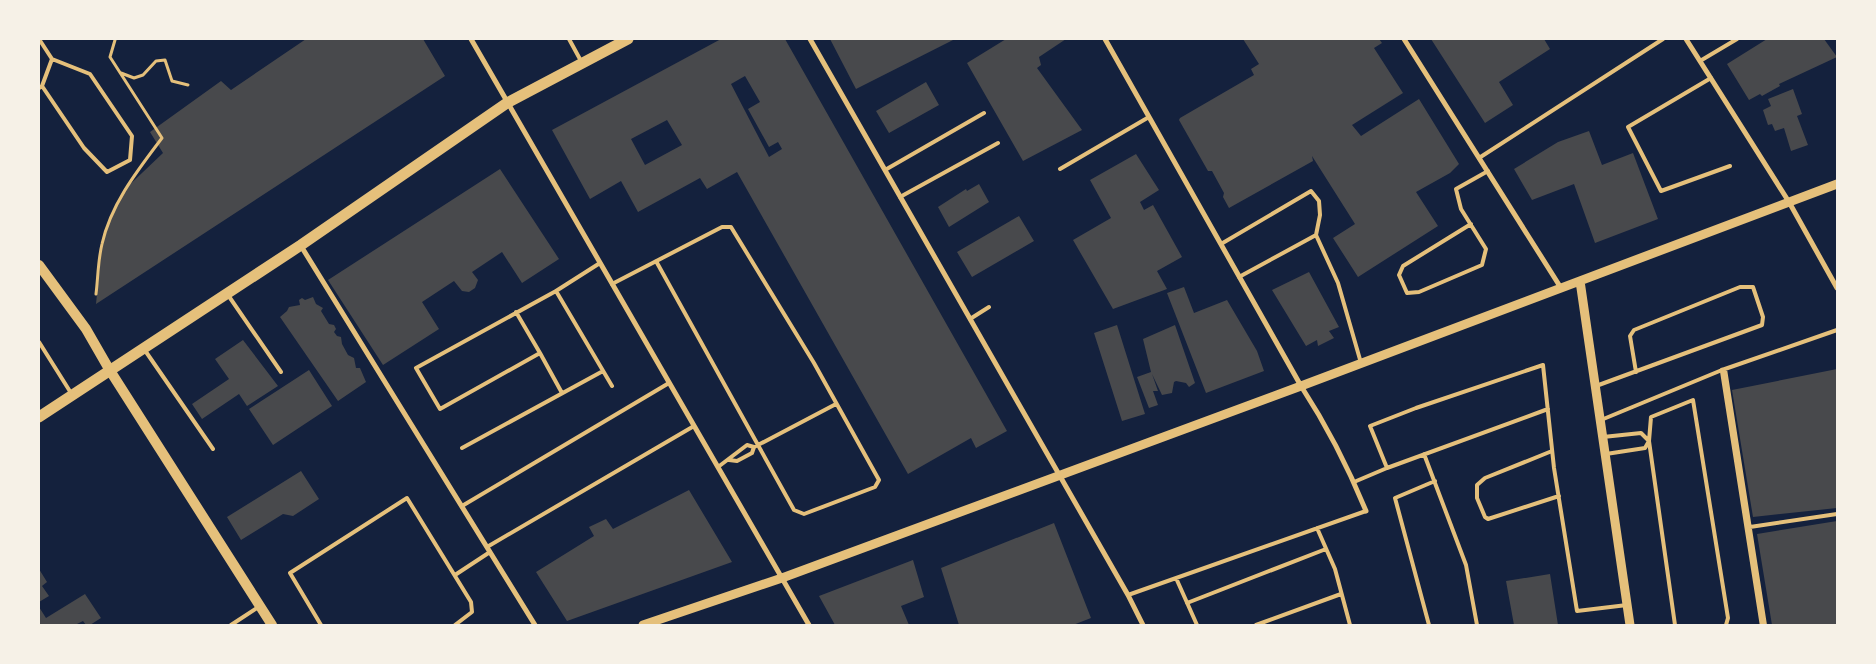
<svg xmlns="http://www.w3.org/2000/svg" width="1876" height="664" font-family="Arial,sans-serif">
<rect width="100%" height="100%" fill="#14213d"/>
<path fill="#48494c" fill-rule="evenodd" d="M306,39H423L445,76L96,304L103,235L122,192L163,153L150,132L221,81L231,90Z
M721,39H785L1007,431L976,448L971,438L908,474L737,172L707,189L700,178L638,212L621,181L590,199L552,130ZM745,76L760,102L748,109L769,147L778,142L782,149L769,157L731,84ZM667,120L682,145L645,165L631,139Z
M830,39H955L856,89Z
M1006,39H1066L1039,57L1041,65L1037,68L1082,130L1023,161L967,63Z
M1243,39H1379L1382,43L1374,48L1403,93L1352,125L1361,136L1419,99L1459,164L1450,173L1416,192L1438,226L1358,277L1333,238L1355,224L1312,156L1313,161L1229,208L1223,197L1224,193L1212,171H1208L1179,120L1180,118L1254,75L1251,69L1259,64Z
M1431,39H1544L1550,49L1499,82L1513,105L1485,123Z
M1767,39H1824L1837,57L1779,84L1780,86L1762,96L1760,94L1749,100L1727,64Z
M926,82L939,105L889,133L876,111Z
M1793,89L1802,114L1797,116L1808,145L1791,151L1784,128L1775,131L1772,124L1768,125L1763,110L1771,106L1768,99Z
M1589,131L1602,165L1633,153L1658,219L1595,243L1574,184L1532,200L1514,169L1558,142Z
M1136,154L1159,190L1140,202L1144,210L1153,205L1182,257L1157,271L1167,289L1113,309L1073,240L1111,218L1090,180Z
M500,169L559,259L522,283L502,252L472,272L478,280L475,288L469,292L462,291L454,281L422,302L439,329L383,365L328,280Z
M979,184L989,202L949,227L938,207L966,189L967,191Z
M1019,216L1034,241L972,277L957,252Z
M1309,272L1339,327L1329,331L1334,338L1318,346L1317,340L1306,346L1272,290Z
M1184,287L1194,313L1227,300L1257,351L1264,371L1206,393L1167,293Z
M313,297L316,304L323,308L321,311L329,324L334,325L336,329L334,332L337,336L341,337L342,344L348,355L354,358L356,368H360L366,382L338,401L280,317L287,311L289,307L300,305L299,300L302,298L305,300Z
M1117,325L1145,414L1122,421L1094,333Z
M1175,325L1195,383L1189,387L1186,383L1176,381L1174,382L1172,393L1162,395L1152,374L1158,391H1153L1158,405L1149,408L1137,377L1151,372L1143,339Z
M243,340L278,386L247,406L239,394L202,419L192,404L229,379L215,359Z
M1837,369V508L1753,517L1732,390Z
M309,370L332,406L273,445L249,409Z
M301,471L319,499L293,516L283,514L241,540L227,517Z
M689,490L732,562L567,621L536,572L594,536L589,527L606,519L613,529Z
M1837,521V625H1772L1757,534Z
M1054,523L1091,618L1073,625H959L941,568Z
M913,560L924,597L901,606L909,625H835L819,596Z
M39,569L47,582L42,586L49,596L39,602Z
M1550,574L1558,625H1514L1506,581Z
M85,594L101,618L90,625H86L83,621L75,625H39V607L46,618Z"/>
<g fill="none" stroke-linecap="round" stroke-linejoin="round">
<path stroke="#e5c07b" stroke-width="3" d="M121,73L134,78L143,75L156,61L165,60L172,81L188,85
M96,294C98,278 98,260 102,244C111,204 137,171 162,138L110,57L115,40"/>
<path stroke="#e5c07b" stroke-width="4" d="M569,39L581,61
M1700,61L1737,39
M1711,78L1628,127L1661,191L1730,166
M42,86L52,59
M39,88L42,86L84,148L107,172L130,160L132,136L90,74L52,59L39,39
M1479,158L1663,39
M1060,169L1149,117
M885,170L984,113
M900,197L998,143
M1471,224L1403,266L1399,275L1407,293L1419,292L1482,265L1486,249L1461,209L1456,189L1488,171
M1221,244L1311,191L1319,201L1320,215L1316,235L1338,283L1361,363
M600,263L556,291L612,386
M1239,277L1316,235
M612,284L722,227H731L814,363L879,480L875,487L804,514L794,510L656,261
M228,295L281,372
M516,312L540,353L440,409L416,368L556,291
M970,319L989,307
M39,342L71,393
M144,349L213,449
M540,353L562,393
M1725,369L1765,625
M1596,386L1762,325L1763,317L1753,287H1740L1634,330L1630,336L1636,372
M1601,420L1722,370L1837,330
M1603,437L1641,433L1649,441L1645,448L1606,454
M462,448L603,371
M1552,451L1485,478L1477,485V498L1485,517L1488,519L1559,496
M1424,454L1466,565L1477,625
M729,460L737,461L752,453L754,447L758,445L836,404
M718,467L747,445L754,447
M1387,468L1370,426L1416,408L1543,365L1554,468L1577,611L1627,605
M1354,482L1387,468L1548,409
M462,506L669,383
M1750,527L1837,514
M1317,528L1335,569L1350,625
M487,547L694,426
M455,575L490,552
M1176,578L1197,625
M1128,595L1366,511
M1187,603L1326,549
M231,625L260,606
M321,625L290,573L407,498L471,602L472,612L455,625
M1256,625L1341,594
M1429,625L1395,498L1435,481
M1675,625L1649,441L1651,417L1693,400L1728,618L1726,625"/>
<path stroke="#e5c07b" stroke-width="4.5" d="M1722,370L1762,625"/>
<path stroke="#e5c07b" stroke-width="5" d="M471,39L809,625
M810,39L1128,595L1143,625
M1105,39L1301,386C1327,426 1348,467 1366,511
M1404,39L1561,288
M1686,39L1789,202L1837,288
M301,246L535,625"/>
<path stroke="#e5c07b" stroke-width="9" d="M1580,281L1630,625
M643,625L782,578L1301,386L1837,184"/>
<path stroke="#e5c07b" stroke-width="10" d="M39,265L86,329L109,369L272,625"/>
<path stroke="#e5c07b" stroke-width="11" d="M39,417L301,245L507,103L628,39"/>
</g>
<rect width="1876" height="664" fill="none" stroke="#f6f1e7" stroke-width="80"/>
</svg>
